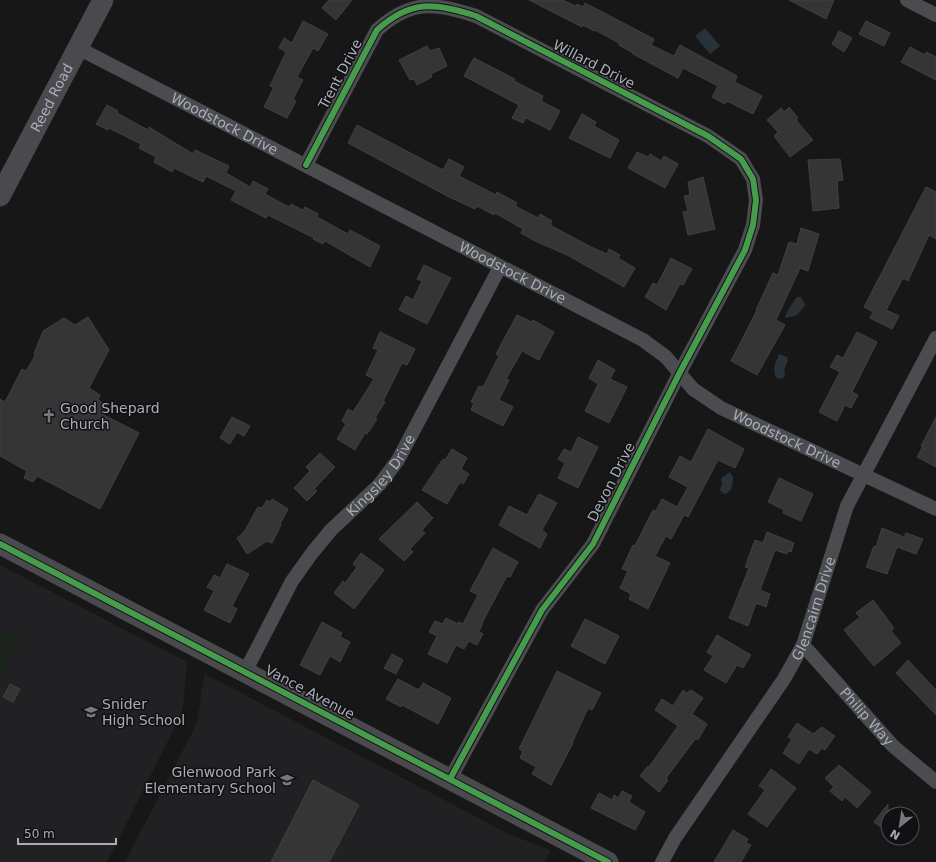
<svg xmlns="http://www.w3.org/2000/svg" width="936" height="862" font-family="'DejaVu Sans',sans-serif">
<rect width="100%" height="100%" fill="#171717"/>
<path fill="#212123" d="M0,565L187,662L183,708L180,717L107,862H0Z
M205,674L511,835L551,850L545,862H125L196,725L200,706L201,691Z"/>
<path fill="#1d241e" d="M0,626L20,638L0,676Z"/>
<path fill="#2a3239" d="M705,28L720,46L710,54L695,36Z
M797,297H801L805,304L804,307L797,315L786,318L785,317C788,309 793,303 797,297Z
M779,354L787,357L788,360L784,370L785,376L782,379L777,378C771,371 776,361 779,354Z
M730,472L733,477C733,484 732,493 724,494L720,490L722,484L721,478Z"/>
<path fill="#353536" stroke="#3f4043" d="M329,0H352L336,20L322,8Z
M529,0H562L576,6L577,4L583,7L585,3L654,39L651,45L674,56L680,45L737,76L735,82L762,96L753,114L727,101L725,104L712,97L718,86L683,68L678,78L633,54V53L619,45V43L595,30L594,31L583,25L582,27Z
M789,0H834L826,19Z
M303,21L328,34L318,51L313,48L297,77L303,80L293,99L296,101L287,118L264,107L274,87L270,86L286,52L279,48L284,38L292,43Z
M866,21L890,33L884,46L859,34Z
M839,31L852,38L844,52L832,44Z
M427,46L430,51L439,48L447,66L431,74L432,77L417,85L414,79L410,80L399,60Z
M910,47L925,55L926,52L936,57V80L901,62Z
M474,58L515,79L514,81L543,96L541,101L560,111L550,130L526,118L523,123L512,118L519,105L464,76Z
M107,105L118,111L117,113L148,130L149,127L193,154L195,150L229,166L226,173L250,187L253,181L268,189L265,194L289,207L291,204L303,210L305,207L318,214L317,217L348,234L350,230L380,246L370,267L325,241L323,244L313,239L314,238L268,215L266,218L231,200L236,191L206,176L203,182L174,168L172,172L154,162L156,157L139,148L141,144L109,128L108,130L96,124Z
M789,107L798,118L796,120L813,140L790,157L774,136L778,132L767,120L781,108L784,112Z
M582,114L596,122L594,126L619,140L610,158L569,138Z
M357,125L443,170L449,159L464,167L459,176L496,195L497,192L517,203L515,206L538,218L540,214L552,221L550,225L589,246L607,254L609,249L620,255L618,258L635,268L624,287L567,255L533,240L521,233L523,229L495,213L494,215L477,206L475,209L449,197L348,143Z
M637,152L648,157L650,154L661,161L664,156L678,164L665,188L628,168Z
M840,159L843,180L837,181L839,208L813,211L808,160Z
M703,177L715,229L688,235L683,212L688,211L684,196L690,195L688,182Z
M926,187L936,192V239L929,235L908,281L903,278L886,310L899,316L892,329L870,318L873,312L864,307Z
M801,228L819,234L808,271L800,268L776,320L785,325L757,375L731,361L757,310H756L773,273L778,275L789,242L797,244Z
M671,258L692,269L683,285L680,284L666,310L645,297L653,283L657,285Z
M424,265L451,278L427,324L399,310L406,296L413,300L422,281L417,279Z
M517,315L532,322L533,320L554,332L539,360L522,351L506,379L509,380L499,400L513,407L503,426L471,410L474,403L471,402L479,386L483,387L499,356L496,354Z
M88,317L109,350L89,388L100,395L98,400L105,404L100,413L139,433L100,509L37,476L33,482L24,478L27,471L0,456V399L5,402L22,369L26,371L35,356L34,354L43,331L64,318L75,325Z
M380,332L415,349L407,365L402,363L383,401L385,402L375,418L377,419L367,434L365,433L355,450L337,439L346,424L342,421L348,409L353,412L374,379L366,375L378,350L373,348Z
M857,332L877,342L852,392L858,395L851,408L845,405L837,421L819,412L840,372L830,367L837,355L843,358Z
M598,360L615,370L610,379L627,387L609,423L585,411L598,384L589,378Z
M232,417L250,426L244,436L237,432L230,444L220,438Z
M936,417V467L917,457L923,446H921Z
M708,429L744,449L735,468L718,460L688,517L684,515L671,539L666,536L655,556L670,563L648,609L629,599L631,594L620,588L628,571L622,569L633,545L635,546L653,510L656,511L662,499L677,507L688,487L669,477L680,456L691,462Z
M578,437L598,447L578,488L558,478L565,463L558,459L564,449L571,452Z
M452,449L467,458L461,469L469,474L463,484L460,482L447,504L422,490L443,459L445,460Z
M320,453L335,467L314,489L317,491L307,501L294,488L310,471L306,467Z
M779,478L813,494L801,521L783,513L784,510L768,502Z
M539,494L557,503L542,530L547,534L540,548L499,525L509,506L527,515Z
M272,499L288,509L280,524L281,525L272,543L267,541L247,554L237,538L244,532L258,507L262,508L267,500L270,502Z
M417,502L433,518L422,530L425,533L410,549L413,552L404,561L379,539Z
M882,528L904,537L906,533L923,539L916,554L897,547L887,574L866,567L874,546L876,547Z
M767,532L794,543L791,552L788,551L787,554L775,550L760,590L770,594L766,607L756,603L748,626L729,618L749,568L745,567L755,540L763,543Z
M493,548L518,562L510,577L507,576L484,619L479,632L483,634L477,645L469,641L464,649L456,645L447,663L428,654L437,636L429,632L435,621L443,624L446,618L458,624L459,622L463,624L478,595L470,591Z
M361,553L384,570L354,609L334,593L343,581L345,583L357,567L353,564Z
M227,564L249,574L232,606L237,609L230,623L204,610L214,591L207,587L214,575L220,578Z
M873,600L894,628L891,631L901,643L874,666L844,630L860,617L856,613Z
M585,619L619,636L605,664L571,646Z
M322,622L342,633L340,637L350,642L340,662L330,656L320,675L300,665Z
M717,635L751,655L743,668L737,665L726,683L704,670L713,656L707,652Z
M392,654L403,660L396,674L384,668Z
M908,660L936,690V715L896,673Z
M557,671L601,693L592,710L588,708L572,743H573L551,785L532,774L536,767L520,758L523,751L519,749Z
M398,679L419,690L423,683L451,698L438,724L402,705L401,707L386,699Z
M10,684L20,689L13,702L3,697Z
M683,690L687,693L691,690L703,698L692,714L707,724L698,740L696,738L666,778L668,780L659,792L640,776L648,766L649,767L678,726L655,710L662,699L673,706Z
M797,723L813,734L822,727L835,736L825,750L822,748L817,754L809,749L799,764L783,753L792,739L788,737Z
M839,765L871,792L857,808L845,797L842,801L830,791L834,787L825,778Z
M771,769L796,788L767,827L748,814L765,790L759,786Z
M313,780L359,805L329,862H271Z
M622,791L632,796L629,802L645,812L635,830L591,808L599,793L612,800L614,795L618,798Z
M888,804V833L874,822Z
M733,830L748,839L746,843L751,845L741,862H714Z"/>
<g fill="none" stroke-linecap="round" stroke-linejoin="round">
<g stroke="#4b4c50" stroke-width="14">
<path d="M907,0L936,15"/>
<path id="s1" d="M78,48L643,340L666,357L693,389L721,408L936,509"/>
<path d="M306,165L377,30C410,0 434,2 476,16L708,136L741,159L753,179L756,200L753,225L745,250L679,374L593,544L542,610L450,779"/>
<path id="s2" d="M803,645L893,746L936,782"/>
<path id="s3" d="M245,672L292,581L312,553L331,530L379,485L398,460L500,267"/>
<path id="s4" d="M662,862L675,838L784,679L803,645L847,506L936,338"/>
</g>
<g stroke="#4a4a4e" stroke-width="21">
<path id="s5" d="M0,196L103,0"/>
<path d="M0,544L608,862"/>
</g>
<g stroke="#111113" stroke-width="8">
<path id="cycleway" d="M306,165L377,30C410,0 434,2 476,16L708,136L741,159L753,179L756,200L753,225L745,250L679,374L593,544L542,610L450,779
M0,544L608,862"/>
</g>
<use href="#cycleway" stroke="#469c4c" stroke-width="6"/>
</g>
<defs>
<g id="church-bare" transform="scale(1.08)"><path d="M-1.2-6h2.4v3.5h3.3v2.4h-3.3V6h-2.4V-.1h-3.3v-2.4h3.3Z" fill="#757880" stroke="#111113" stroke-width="2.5" paint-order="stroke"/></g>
<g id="school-bare" transform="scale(1.08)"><path d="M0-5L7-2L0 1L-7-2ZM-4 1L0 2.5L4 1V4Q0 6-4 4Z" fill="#757880" stroke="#111113" stroke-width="2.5" paint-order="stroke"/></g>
</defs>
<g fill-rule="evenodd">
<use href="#church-bare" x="49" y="416"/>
<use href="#school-bare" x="91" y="712"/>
<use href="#school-bare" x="287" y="780"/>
</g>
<g text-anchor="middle" stroke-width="3" stroke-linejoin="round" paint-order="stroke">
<g font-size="14" fill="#a8adb8" stroke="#111113">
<text transform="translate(594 64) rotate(27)" y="5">Willard Drive</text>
<text transform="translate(340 74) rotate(-62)" y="5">Trent Drive</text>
<text dy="5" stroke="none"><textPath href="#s5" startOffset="111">Reed Road</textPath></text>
<text dy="5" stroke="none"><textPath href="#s1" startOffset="165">Woodstock Drive</textPath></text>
<text dy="5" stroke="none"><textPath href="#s1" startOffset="489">Woodstock Drive</textPath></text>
<text dy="5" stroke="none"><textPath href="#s1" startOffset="813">Woodstock Drive</textPath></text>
<text dy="5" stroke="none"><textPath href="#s3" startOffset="241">Kingsley Drive</textPath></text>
<text transform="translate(611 482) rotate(-63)" y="5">Devon Drive</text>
<text dy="5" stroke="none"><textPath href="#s4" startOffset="297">Glencairn Drive</textPath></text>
<text transform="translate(310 692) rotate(28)" y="5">Vance Avenue</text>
<text dy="5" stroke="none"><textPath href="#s2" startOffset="96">Philip Way</textPath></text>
</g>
<g font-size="14" fill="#a8adb8" stroke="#111113" text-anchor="start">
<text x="60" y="413">Good Shepard<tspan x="60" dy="16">Church</tspan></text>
<text x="102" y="709">Snider<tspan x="102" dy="16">High School</tspan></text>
<text x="276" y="777" text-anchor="end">Glenwood Park<tspan x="276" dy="16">Elementary School</tspan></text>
</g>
</g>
<g transform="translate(900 826) rotate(210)"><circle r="19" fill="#111113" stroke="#4d4f55"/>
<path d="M0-3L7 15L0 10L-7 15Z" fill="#757880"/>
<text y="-6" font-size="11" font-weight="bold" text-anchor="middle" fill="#a8adb8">N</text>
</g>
<path d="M18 838v6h98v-6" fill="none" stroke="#a8adb8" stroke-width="2"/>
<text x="24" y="838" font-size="12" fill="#a8adb8" stroke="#111113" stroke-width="3" paint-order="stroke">50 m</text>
</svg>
